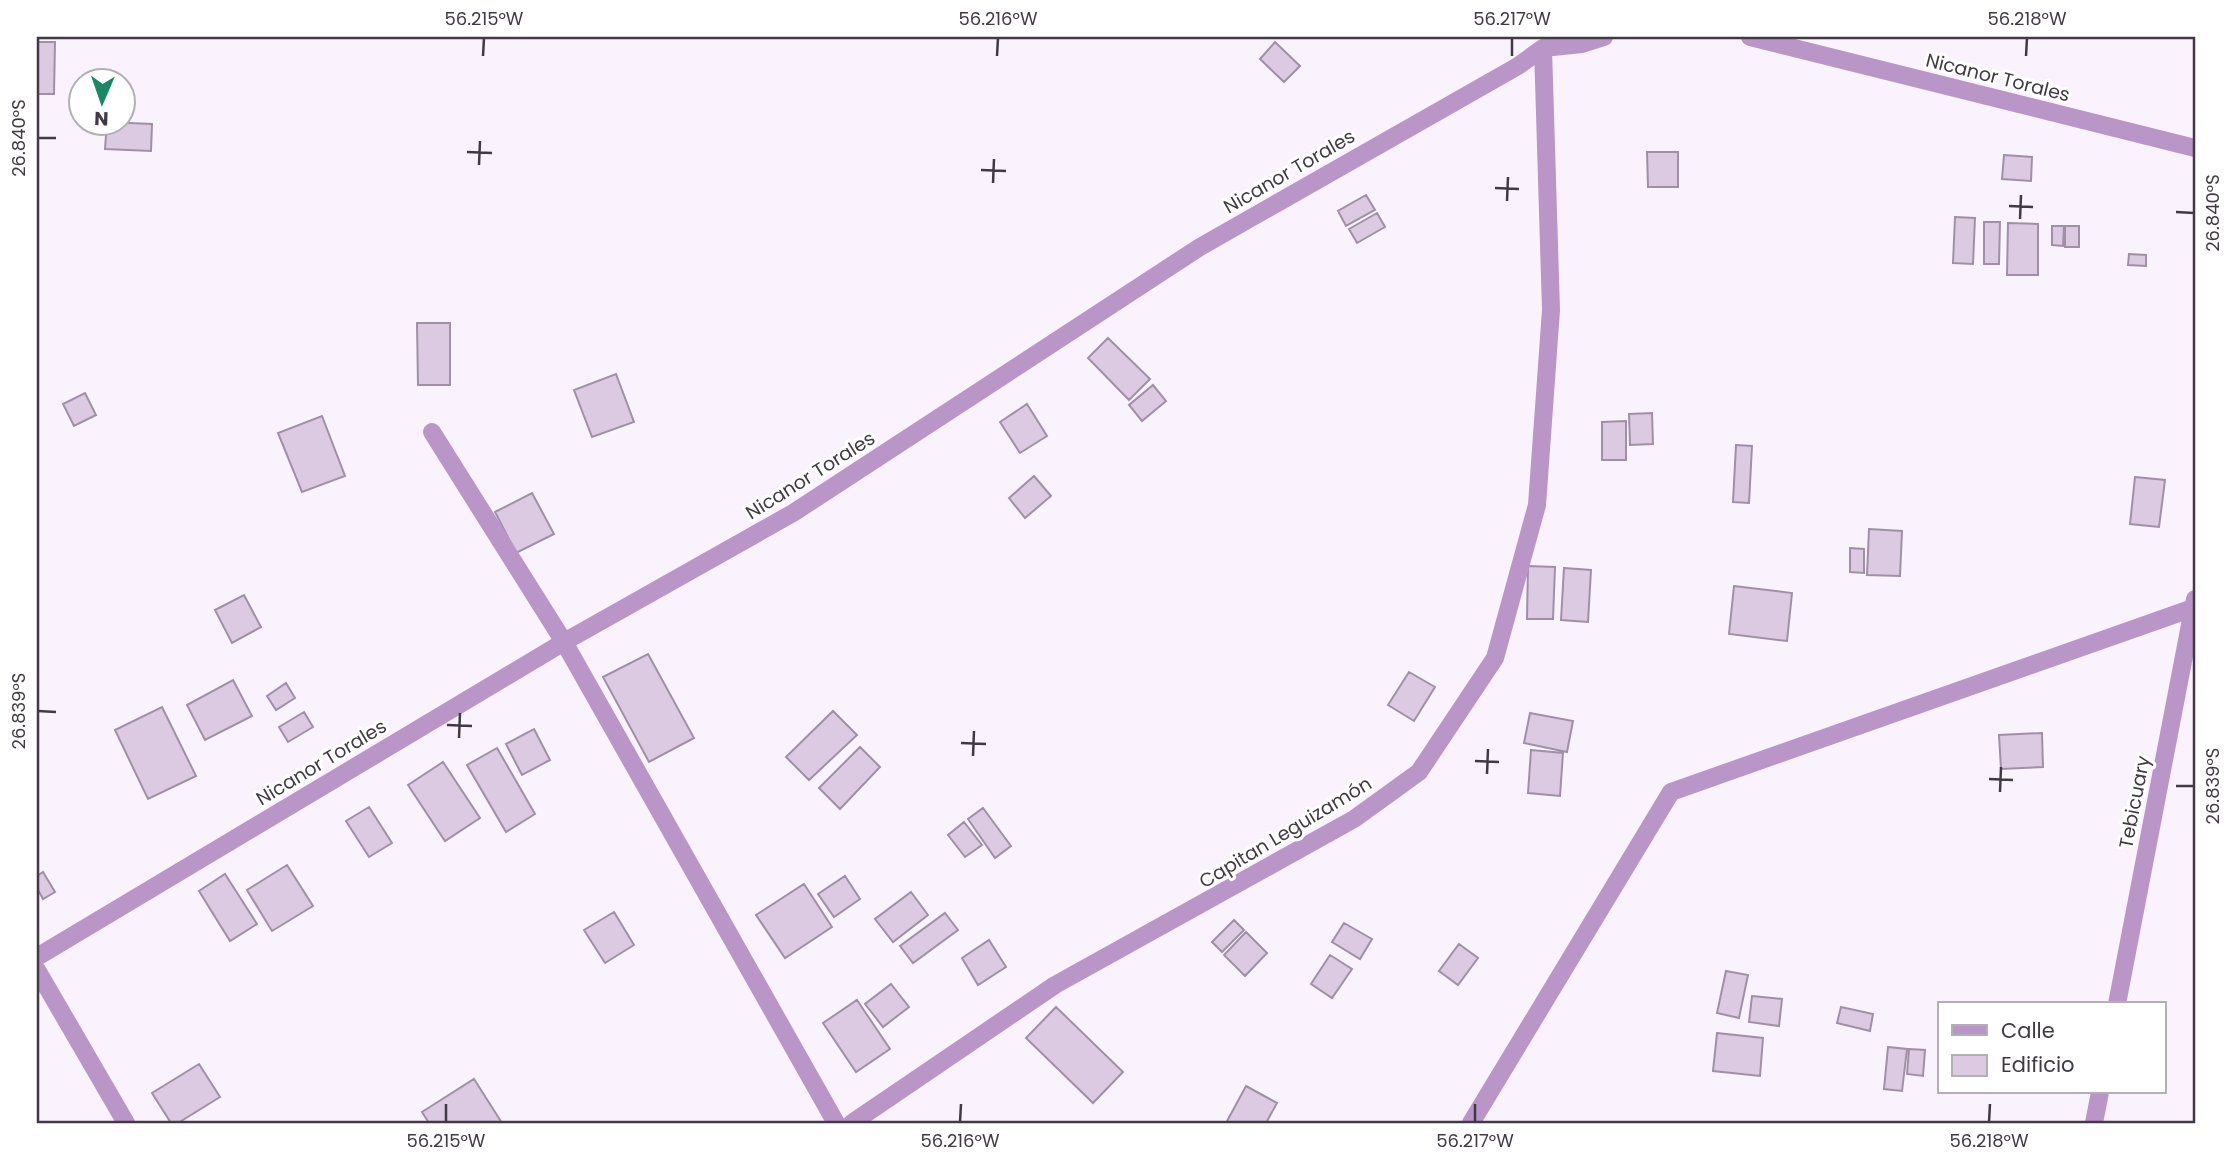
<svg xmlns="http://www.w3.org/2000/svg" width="2232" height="1160" font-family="Poppins,sans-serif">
<rect width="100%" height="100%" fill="#faf3fd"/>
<path fill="#dccae3" stroke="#a090a7" stroke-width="2" d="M37,42H55L54,94H37Z
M1275,42L1300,66L1284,82L1260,59Z
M107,122L152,124L151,151L105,149Z
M1647,152H1678V187H1648Z
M2004,155L2032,157L2031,181L2002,179Z
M1366,195L1375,210L1346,226L1338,211Z
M1377,213L1385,227L1357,243L1349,229Z
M1955,217L1975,218L1973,264L1953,263Z
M1984,222H2000L1999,264H1984Z
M2008,223L2038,224V275H2007Z
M2052,226H2064L2063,246L2052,245Z
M2065,226H2079V247H2065Z
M2129,254L2146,255V266L2128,265Z
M417,323H450V385H418Z
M1108,338L1150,379L1129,400L1088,358Z
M616,374L634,422L592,437L574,390Z
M1153,385L1166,401L1142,421L1129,405Z
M85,393L96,415L74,426L63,404Z
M1027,404L1047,436L1020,453L1000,422Z
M1652,413L1653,444L1630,445L1629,414Z
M322,416L345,476L302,492L278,433Z
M1626,421V460H1602V422Z
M1736,445L1752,446L1749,503L1733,502Z
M1034,476L1051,496L1025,518L1009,498Z
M2135,477L2165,480L2159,527L2130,524Z
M532,493L554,534L516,553L495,512Z
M1869,529L1902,531L1900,576L1867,575Z
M1850,548L1864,549V573L1850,572Z
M1528,566L1555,567L1553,619H1527Z
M1564,568L1591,570L1588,622L1561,620Z
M1734,586L1792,593L1787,641L1729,634Z
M244,595L261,627L232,643L215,610Z
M648,654L694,738L649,762L603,677Z
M1409,672L1435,687L1414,721L1388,705Z
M233,680L252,716L205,740L187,705Z
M286,683L295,698L276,710L267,696Z
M162,707L196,776L148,799L115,730Z
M833,711L857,735L809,780L786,757Z
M304,712L313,727L288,742L279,727Z
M1530,713L1573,721L1567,752L1524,743Z
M534,729L550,760L522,775L506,744Z
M2042,733L2043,767L2001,769L1999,735Z
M860,747L880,767L840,809L819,788Z
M497,748L535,814L506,832L467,765Z
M1531,750L1563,753L1560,796L1528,793Z
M443,762L480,818L445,841L408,785Z
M369,807L392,843L369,857L346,821Z
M983,808L1011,846L995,858L968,819Z
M964,822L982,845L965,857L948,835Z
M287,865L313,906L272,931L247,890Z
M43,872L55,892L43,899L37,888V876Z
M225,874L257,924L230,941L199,891Z
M845,876L860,899L834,917L818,894Z
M804,884L832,927L785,958L756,915Z
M911,892L928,915L893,942L875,919Z
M614,912L634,945L605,963L584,930Z
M945,913L958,930L913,963L900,946Z
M1234,920L1244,930L1222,952L1212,942Z
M1344,923L1372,939L1360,959L1332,942Z
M1246,932L1267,953L1245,976L1224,955Z
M989,940L1006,967L978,985L962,958Z
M1459,944L1478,958L1458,985L1439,971Z
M1330,955L1352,969L1332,998L1311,984Z
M1726,971L1748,975L1739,1018L1717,1013Z
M891,984L909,1007L883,1027L865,1004Z
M1752,996L1782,999L1779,1026L1749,1022Z
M857,1000L890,1049L856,1072L823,1023Z
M1056,1007L1123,1072L1093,1103L1026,1038Z
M1841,1007L1873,1014L1870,1031L1837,1023Z
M1717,1033L1763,1038L1760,1076L1713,1071Z
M1888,1047L1907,1049L1902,1091L1884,1089Z
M1909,1049L1925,1050L1923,1076L1907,1074Z
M199,1064L220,1097L178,1123H171L152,1093Z
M474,1079L502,1123H429L422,1112Z
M1246,1086L1277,1103L1266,1123H1226Z"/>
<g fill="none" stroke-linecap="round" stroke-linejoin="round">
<path stroke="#ba96c8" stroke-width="18" d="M1750,37L2195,148
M432,432L564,642L836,1123
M37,957L564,642L793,513L1200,247L1518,66L1543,48L1582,44L1604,37
M37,970L126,1123
M2117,1004L2195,599
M852,1123L1055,985L1354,819L1419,772L1495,658L1537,505L1551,310L1543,48
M1471,1123L1671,792L2193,608
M2094,1123L2100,1092"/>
</g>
<path fill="none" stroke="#413a44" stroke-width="2.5" d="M483,56L484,38M997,56L998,38M1512,56V38M2026,56L2027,38M38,138H56M467,152L492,153M479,165L480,141M981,170L1006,171M993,183L994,159M1495,188L1519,189M1507,201L1508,177M2009,206L2033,207M2176,212L2194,213M2020,219L2021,195M38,711L56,712M447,725L472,726M459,738L460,713M961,743L986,744M973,756L974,731M1475,761L1499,762M1487,774L1488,749M1989,779L2013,780M2176,786H2194M2000,792L2001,767M446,1122V1104M960,1122L961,1104M1475,1122V1104M1989,1122L1990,1104"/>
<g text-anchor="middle" stroke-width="6" stroke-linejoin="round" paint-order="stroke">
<g font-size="19" fill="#413a44" stroke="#fff">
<text transform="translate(1998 77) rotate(14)" y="7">Nicanor Torales</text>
<text transform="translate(1289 171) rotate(-30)" y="7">Nicanor Torales</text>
<text transform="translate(810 475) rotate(-32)" y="7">Nicanor Torales</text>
<text transform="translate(321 762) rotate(-31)" y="7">Nicanor Torales</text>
<text transform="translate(2134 802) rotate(-79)" y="7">Tebicuary</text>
<text transform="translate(1285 832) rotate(-31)" y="7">Capitan Leguizamón</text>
</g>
</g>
<rect width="2232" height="1160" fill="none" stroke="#ffffff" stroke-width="77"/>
<rect x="1938" y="1002" width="228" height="91" fill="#ffffff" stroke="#b3b0b4" stroke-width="2"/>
<rect x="1952" y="1025" width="35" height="10" fill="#ba96c8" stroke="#b3b0b4" stroke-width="2"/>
<text x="2001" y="1038" font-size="21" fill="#413a44">Calle</text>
<rect x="1952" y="1055" width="35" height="21" fill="#dccae3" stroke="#b3b0b4" stroke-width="2"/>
<text x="2001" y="1072" font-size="21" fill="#413a44">Edificio</text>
<g transform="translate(102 102) rotate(182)"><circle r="33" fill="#ffffff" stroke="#b3b0b4" stroke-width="2"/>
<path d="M0-5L12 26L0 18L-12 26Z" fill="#1a8866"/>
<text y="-10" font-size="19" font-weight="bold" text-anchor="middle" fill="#413a44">N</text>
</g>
<rect x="38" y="38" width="2156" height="1084" fill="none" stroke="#413a44" stroke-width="2.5"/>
<g font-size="18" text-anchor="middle" fill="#413a44">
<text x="484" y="25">56.215°W</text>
<text x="998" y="25">56.216°W</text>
<text x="1512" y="25">56.217°W</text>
<text x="2027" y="25">56.218°W</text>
<text transform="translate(19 138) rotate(-90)" y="6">26.840°S</text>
<text transform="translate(2213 213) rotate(-90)" y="6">26.840°S</text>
<text transform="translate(19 711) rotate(-90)" y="6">26.839°S</text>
<text transform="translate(2213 786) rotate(-90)" y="6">26.839°S</text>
<text x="446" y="1147">56.215°W</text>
<text x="960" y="1147">56.216°W</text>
<text x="1475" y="1147">56.217°W</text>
<text x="1989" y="1147">56.218°W</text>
</g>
</svg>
